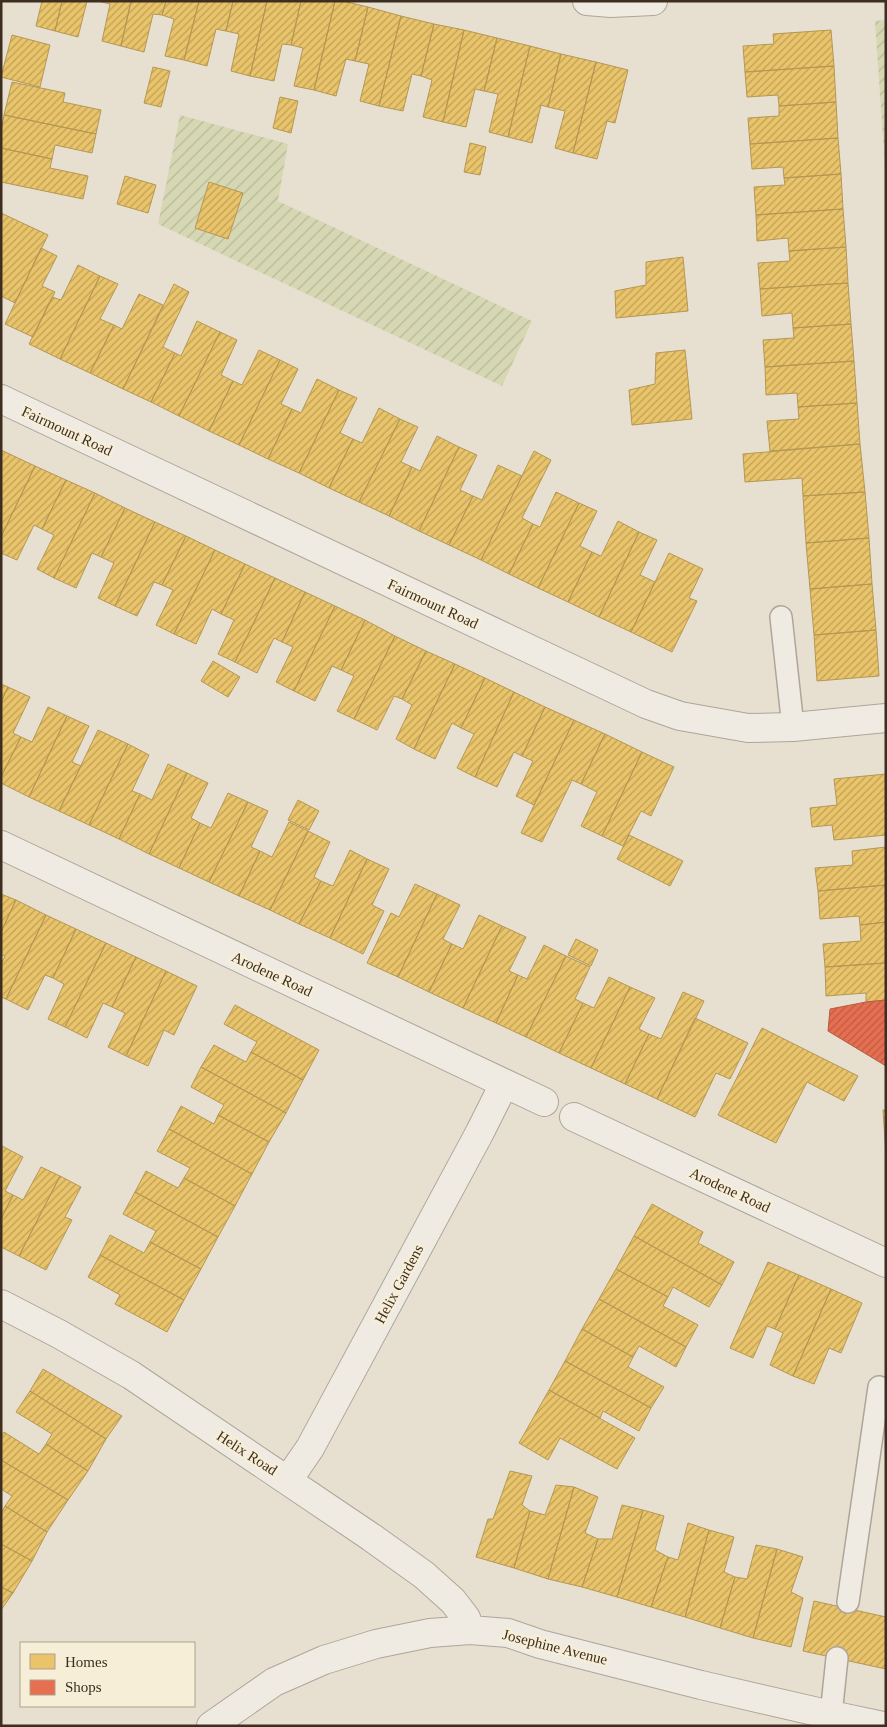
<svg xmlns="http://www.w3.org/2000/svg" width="887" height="1727" font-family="Georgia,serif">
<defs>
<pattern id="garden-furrows" width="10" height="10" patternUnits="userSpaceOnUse" patternTransform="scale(1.25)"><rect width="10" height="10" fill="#d6d7b3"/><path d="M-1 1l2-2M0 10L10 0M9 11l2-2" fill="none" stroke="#b9b99a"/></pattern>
<pattern id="homes-hatch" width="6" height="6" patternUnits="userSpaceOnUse" patternTransform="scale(1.25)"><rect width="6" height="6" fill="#e9c46a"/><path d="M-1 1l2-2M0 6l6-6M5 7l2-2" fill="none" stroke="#bea057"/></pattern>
<pattern id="shops-hatch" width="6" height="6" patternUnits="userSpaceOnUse" patternTransform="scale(1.25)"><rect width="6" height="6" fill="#e76f51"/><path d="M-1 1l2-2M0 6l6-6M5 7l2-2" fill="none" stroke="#bc5c43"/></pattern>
</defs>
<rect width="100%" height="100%" fill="#e7e0d1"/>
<path fill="url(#garden-furrows)" d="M886,20V182L875,21Z
M180,115L288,144L278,201L532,321L502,386L158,224Z"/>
<path fill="url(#homes-hatch)" stroke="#b59754" d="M42,1H62L55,31L36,26Z
M62,1H87L78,37L55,31Z
M98,1H131L121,46L102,41L110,4Z
M131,1H166L162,15L153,14L144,52L121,46Z
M166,1H199L184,60L165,56L174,19L162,15Z
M199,1H233L226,31L216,29L207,66L184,60Z
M233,1H267L250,76L231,71L239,34L226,31Z
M267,1H301L291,45L282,44L274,81L250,76Z
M301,1H335L314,90L294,86L303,48L291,45Z
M335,1H343L368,7L355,61L346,59L336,96L314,90Z
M368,7L401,16L379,106L360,101L369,64L355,61Z
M401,16L434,24L421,76L412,74L403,111L379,106Z
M434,24L464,30L443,122L423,117L432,80L421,76Z
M464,30L497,38L484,91L475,89L466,127L443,122Z
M831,30L834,66L745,72L743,46L774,44L773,34Z
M12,35L50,45L40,87L1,77Z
M497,38L530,46L508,137L489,132L498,94L484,91Z
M530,46L561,54L548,107L541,105L532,143L508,137Z
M561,54L596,62L573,153L555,148L565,111L548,107Z
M596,62L628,70L615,123L607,121L597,159L573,153Z
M834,66L836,102L779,106L778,95L747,97L745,72Z
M153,67L170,71L161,107L144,103Z
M12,82L65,93L63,102L101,110L96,134L4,115Z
M280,97L298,101L291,133L273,128Z
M836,102L838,138L750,144L748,118L779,116V106Z
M4,115L96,134L92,153L55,145L52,159L1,148V131Z
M838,138L841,174L784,178L783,167L752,169L750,144Z
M470,143L486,147L480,175L464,172Z
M1,148L52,159L50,168L88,176L83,199L1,182Z
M841,174L843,209L756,215L754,187L785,185L784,178Z
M125,176L156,185L148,213L117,204Z
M209,182L243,193L228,239L195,228Z
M843,209L846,247L789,251L788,238L757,241L756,215Z
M1,213L48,235L15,303L1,296Z
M846,247L848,283L760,289L758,263L790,261L789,251Z
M41,248L57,256L42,286L55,292L33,337L5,324Z
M683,257L688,311L616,318L615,291L646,285V262Z
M78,265L100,276L60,359L29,344L52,297L61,300Z
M100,276L118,284L100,319L114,325L90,373L60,359Z
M848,283L851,324L793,328L792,313L762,316L760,289Z
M174,284L189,292L163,347L175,353L151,402L123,389Z
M139,294L163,305L123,389L90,373L114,325L122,329Z
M197,321L220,332L179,416L151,402L175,353L181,356Z
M851,324L854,361L765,367L763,340L794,338L793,328Z
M220,332L237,340L221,375L233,381L209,431L179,416Z
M259,350L280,360L239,445L209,431L233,381L242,385Z
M685,350L692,419L632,425L629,390L655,384L656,353Z
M280,360L298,369L281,404L292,409L268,459L239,445Z
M854,361L857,403L798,407L797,393L766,395L765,367Z
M317,379L339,390L299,473L268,459L292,409L301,413Z
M339,390L357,398L340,433L353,439L329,488L299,473Z
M857,403L860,444L770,451L767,421L799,419L798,407Z
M379,408L400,419L359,502L329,488L353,439L362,443Z
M400,419L418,427L401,462L412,467L389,516L359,502Z
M437,436L459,447L419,531L389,516L412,467L420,471Z
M860,444L865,492L803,496L802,478L745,482L743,454Z
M459,447L477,455L460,490L473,496L449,545L419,531Z
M1,450L35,466L1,537Z
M534,451L551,460L522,518L533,524L509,574L481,560Z
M498,465L522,476L481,560L449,545L473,496L482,500Z
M35,466L66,480L42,529L34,525L17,560L1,553V537Z
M66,480L95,493L54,578L37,569L54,535L42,529Z
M556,492L579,503L538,588L509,574L533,524L540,527Z
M865,492L869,538L806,543L803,496Z
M95,493L125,508L101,557L92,553L76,588L54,578Z
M579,503L597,511L580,546L592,552L568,602L538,588Z
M125,508L155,522L115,606L98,598L114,563L101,557Z
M618,521L639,532L599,617L568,602L592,552L601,556Z
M155,522L186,536L162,585L154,582L137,616L115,606Z
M639,532L657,540L640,575L655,582L631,632L599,617Z
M186,536L215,550L174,634L156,625L173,590L162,585Z
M869,538L872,584L810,589L806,543Z
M215,550L245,564L221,614L212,609L196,644L174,634Z
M669,553L703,569L689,598L697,601L672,652L631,632Z
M245,564L275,578L235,662L218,654L234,620L221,614Z
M275,578L305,592L282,642L274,638L257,673L235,662Z
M872,584L876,630L814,635L810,589Z
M305,592L335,606L294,691L276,682L293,647L282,642Z
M335,606L365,620L341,670L332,666L315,701L294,691Z
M365,620L395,636L354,719L337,711L354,676L341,670Z
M876,630L879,676L817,681L814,635Z
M395,636L426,651L402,699L394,696L377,730L354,719Z
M426,651L455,664L414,749L396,739L412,705L402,699Z
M213,661L240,677L228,697L201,681Z
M455,664L485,678L461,728L452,723L435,759L414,749Z
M485,678L514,692L475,777L457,768L474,734L461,728Z
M1,684L8,687L1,702Z
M8,687L30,697L13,733L21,737L1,777V702Z
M514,692L545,707L522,756L514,752L497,787L475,777Z
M48,707L67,716L29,797L1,783V777L21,737L32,742Z
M545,707L574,720L534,805L516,796L533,761L522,756Z
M67,716L89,726L72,762L81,766L59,811L29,797Z
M574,720L605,734L581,784L572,780L542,842L521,833Z
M98,730L128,744L89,825L59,811Z
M605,734L642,752L602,836L581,826L597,792L581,784Z
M128,744L149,755L132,791L140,794L119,839L89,825Z
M642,752L674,767L651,816L641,811L623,846L602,836Z
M168,764L187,773L149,854L119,839L140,794L152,800Z
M187,773L208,783L191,818L200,823L179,868L149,854Z
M886,774V835L834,840L832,825L812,827L810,808L837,805L834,779Z
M228,793L248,802L209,882L179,868L200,823L211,828Z
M298,800L319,811L309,830L288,820Z
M248,802L268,811L251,847L260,851L239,896L209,882Z
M289,822L308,831L270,910L239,896L260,851L272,857Z
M308,831L330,842L314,877L321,881L299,924L270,910Z
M629,835L683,861L670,886L617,859Z
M886,847V885L818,891L815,868L853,865L852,851Z
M350,850L367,859L330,938L299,924L321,881L333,886Z
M367,859L389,869L372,905L384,911L363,954L330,938Z
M415,884L437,894L398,977L367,963L391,913L399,917Z
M886,885V922L860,925L859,916L820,919L818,891Z
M1,894L16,900L1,932Z
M437,894L460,905L443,939L452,944L429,992L398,977Z
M16,900L46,915L6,999L1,997V964L5,956L1,955V932Z
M46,915L76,929L53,978L45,975L28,1010L6,999Z
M479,915L502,926L463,1008L429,992L452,944L463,949Z
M886,922V963L825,967L823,944L861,941L860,925Z
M502,926L526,937L509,971L518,975L496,1023L463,1008Z
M76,929L106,943L65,1027L48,1019L64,984L53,978Z
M576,939L598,950L591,966L568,955Z
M106,943L136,957L112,1007L103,1003L87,1038L65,1027Z
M544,945L566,956L526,1037L496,1023L518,975L527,979Z
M566,956L590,967L575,999L583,1003L559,1053L526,1037Z
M136,957L166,971L126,1056L108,1047L125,1013L112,1007Z
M886,963V1000L866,1002V993L826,996L825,967Z
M166,971L197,986L174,1035L164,1030L148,1066L126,1056Z
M609,977L630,987L591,1068L559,1053L583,1003L594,1008Z
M630,987L655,998L639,1029L649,1034L625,1084L591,1068Z
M683,992L704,1001L657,1099L625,1084L649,1034L661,1039Z
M235,1005L319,1050L303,1080L251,1052L257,1042L224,1024Z
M695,1018L748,1043L730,1079L716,1073L695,1117L657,1099Z
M762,1028L858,1076L844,1101L807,1082L776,1143L718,1115Z
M214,1045L246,1062L251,1052L303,1080L286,1113L201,1067Z
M201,1067L286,1113L269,1142L218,1115L224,1105L191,1087Z
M181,1106L214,1124L218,1115L269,1142L252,1174L169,1129Z
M883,1110H886V1155Z
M169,1129L252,1174L235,1206L184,1178L190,1168L157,1151Z
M2,1146L23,1157L5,1191L13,1195L1,1219Z
M41,1167L60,1176L19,1256L1,1247V1219L13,1195L23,1200Z
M146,1171L178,1188L184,1178L235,1206L218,1237L135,1192Z
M60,1176L81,1187L65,1217L72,1220L46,1270L19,1256Z
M135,1192L218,1237L201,1269L150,1242L156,1231L123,1214Z
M652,1204L703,1232L698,1243L734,1262L722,1285L634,1236Z
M110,1235L144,1253L150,1242L201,1269L184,1300L100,1255Z
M634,1236L722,1285L709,1307L673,1287L668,1297L616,1269Z
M100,1255L184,1300L167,1332L115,1304L120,1295L88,1277Z
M768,1262L799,1275L775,1329L767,1326L753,1358L730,1348Z
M616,1269L668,1297L663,1306L698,1325L686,1347L599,1299Z
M799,1275L831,1289L793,1376L770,1365L783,1333L775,1329Z
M831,1289L862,1303L841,1353L829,1348L814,1384L793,1376Z
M599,1299L686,1347L676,1367L639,1346L633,1357L582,1329Z
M582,1329L633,1357L628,1367L664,1387L651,1408L565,1361Z
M565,1361L651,1408L639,1431L603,1411L600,1418L549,1390Z
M43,1369L122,1416L106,1439L30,1391Z
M549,1390L635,1438L617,1469L560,1438L548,1460L519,1443Z
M30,1391L106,1439L88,1471L46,1444L52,1434L16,1412Z
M4,1432L39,1454L46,1444L88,1471L68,1500L1,1460V1436Z
M1,1460L68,1500L47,1532L5,1506L12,1496L1,1489Z
M510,1471L532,1476L522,1505L530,1511L514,1568L476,1557L488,1519H493Z
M556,1485L574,1487L548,1579L514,1568L530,1511L545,1515Z
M574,1487L598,1497L585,1533L598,1539L582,1587L548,1579Z
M622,1505L643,1510L617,1597L582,1587L598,1539H612Z
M5,1506L47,1532L32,1561L1,1544V1513Z
M643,1510L664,1516L655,1550L668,1557L651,1607L617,1597Z
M688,1523L709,1530L685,1617L651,1607L668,1557L678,1560Z
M709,1530L734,1537L724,1572L735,1577L720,1628L685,1617Z
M1,1544L32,1561L13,1593L1,1587Z
M756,1545L777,1549L753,1638L720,1628L735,1577L747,1579Z
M777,1549L803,1557L791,1592L803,1598L791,1647L753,1638Z
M1,1587L13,1593L1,1610Z
M814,1601L886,1617V1669L803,1651Z"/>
<path fill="url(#shops-hatch)" stroke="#b45c42" d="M886,1000V1066L828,1031L830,1009L866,1002Z"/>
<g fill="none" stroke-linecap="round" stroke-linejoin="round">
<g stroke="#ada599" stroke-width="24">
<path id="service" d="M781,617L793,727
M848,1602L879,1387
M831,1715L837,1658"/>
</g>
<g stroke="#ada599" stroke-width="30">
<path id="minor" d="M587,1L611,3L653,1
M1,399L646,704L680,716L748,728L793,727L886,718
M1,845L544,1102
M574,1117L886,1263
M1,1304L59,1334L131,1375L371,1537L424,1575L453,1601L466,1618L470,1630
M288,1480L310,1448L480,1132L504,1084
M211,1726L274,1682L324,1660L376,1644L430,1633L470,1630L508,1633L540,1644L701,1685L831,1715L883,1726"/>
</g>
<use href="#service" stroke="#efebe3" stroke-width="21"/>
<use href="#minor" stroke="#efebe3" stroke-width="28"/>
</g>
<g text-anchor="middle" stroke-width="5" stroke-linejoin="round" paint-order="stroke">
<g font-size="15" fill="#3d2e20" stroke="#f7eed8">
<text transform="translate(67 431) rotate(25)" y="5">Fairmount Road</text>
<text transform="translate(433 604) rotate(25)" y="5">Fairmount Road</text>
<text transform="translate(272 974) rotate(25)" y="5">Arodene Road</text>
<text transform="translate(730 1190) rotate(25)" y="5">Arodene Road</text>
<text transform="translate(399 1284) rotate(-62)" y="5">Helix Gardens</text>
<text transform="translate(247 1453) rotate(33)" y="5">Helix Road</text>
<text transform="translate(555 1647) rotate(14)" y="5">Josephine Avenue</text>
</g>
</g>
<rect width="887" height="1727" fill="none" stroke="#3d2e20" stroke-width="5"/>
<rect x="20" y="1642" width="175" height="65" fill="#f7eed8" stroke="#ada18e"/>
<rect x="30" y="1654" width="25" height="15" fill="#e9c46a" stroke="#ada18e"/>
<text x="65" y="1667" font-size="15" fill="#3d2e20">Homes</text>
<rect x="30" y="1680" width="25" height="15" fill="#e76f51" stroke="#ada18e"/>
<text x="65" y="1692" font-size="15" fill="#3d2e20">Shops</text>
</svg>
